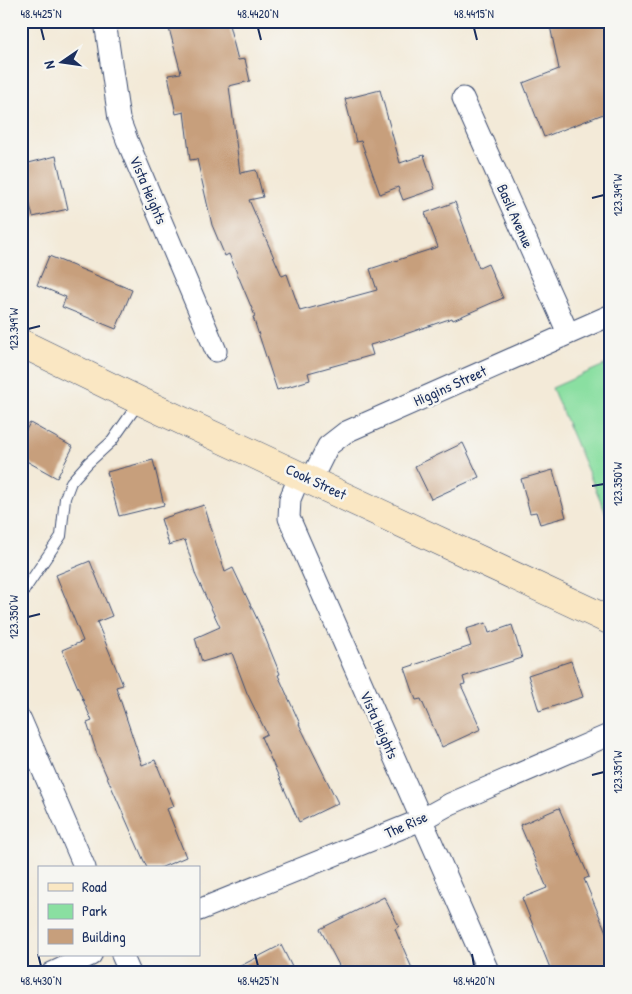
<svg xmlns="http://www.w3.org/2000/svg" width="632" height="994" font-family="'Patrick Hand',sans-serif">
<rect width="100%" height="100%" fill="#f6f6f2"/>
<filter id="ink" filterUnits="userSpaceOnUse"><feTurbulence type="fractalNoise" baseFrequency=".02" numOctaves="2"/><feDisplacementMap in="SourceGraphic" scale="10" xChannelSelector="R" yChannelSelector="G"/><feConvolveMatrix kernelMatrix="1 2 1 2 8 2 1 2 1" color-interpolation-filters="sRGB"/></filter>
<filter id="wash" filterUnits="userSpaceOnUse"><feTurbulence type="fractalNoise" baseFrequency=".0096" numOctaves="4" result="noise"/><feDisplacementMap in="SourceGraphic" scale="20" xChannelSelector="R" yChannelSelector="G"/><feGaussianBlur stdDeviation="1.12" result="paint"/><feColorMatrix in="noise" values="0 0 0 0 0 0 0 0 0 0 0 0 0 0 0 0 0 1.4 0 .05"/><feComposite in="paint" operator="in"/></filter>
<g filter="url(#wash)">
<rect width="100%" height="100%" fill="#f3ead8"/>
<path fill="#8adfa1" stroke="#528780" d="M611,362V525L552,388Z"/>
<g id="blocks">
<path fill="#c79f7c" d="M167,21H228L238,60L245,59L250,81L229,86L240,173L256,170L263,197L249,200L282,276L287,274L300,311L377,290L370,269L438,247L425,213L455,202L479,268L488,264L503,298L453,320L452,318L388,340L370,345L373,355L308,373L310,380L277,390L253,317L255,316L229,254L225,256L212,225L197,159L190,160L184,112L176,114L168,75L181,73Z
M549,21H606L611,45V111L544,137L523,83L559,69Z
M380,90L400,163L424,155L435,189L403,200L398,187L380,194L361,141L356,142L345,99Z
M56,156L68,209L33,217L21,170V165Z
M49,256L132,290L116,329L62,307L66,297L37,285Z
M30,423L73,447L57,478L21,458V438Z
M463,443L479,477L431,499L415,466Z
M153,460L164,505L119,516L107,472Z
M553,470L566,517L540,524L536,512L530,513L521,479Z
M204,505L225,572L233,568L260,625L280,674L278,675L300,724H299L338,803L299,822L261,737L267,734L247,693L232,653L202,662L195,638L220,627L196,576L185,540L169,545L161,519Z
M90,561L112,616L97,622L123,685L116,687L142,765L155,760L174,806L167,809L186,857L160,868H147L97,754L87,723L92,721L62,650L83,641L56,575Z
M486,623L489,633L512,625L522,658L463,677L465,684L461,685L481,729L442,747L421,699L416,700L405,668L471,646L466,629Z
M571,661L583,697L539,711L528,675Z
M559,808L589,877L584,879L611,944V973H552L522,898L547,888L520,825Z
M384,897L399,926L395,929L414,973H343L320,929Z
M281,945L295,973H227Z"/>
</g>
</g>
<g filter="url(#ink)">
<use href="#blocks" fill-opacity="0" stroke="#3b4b70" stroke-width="1"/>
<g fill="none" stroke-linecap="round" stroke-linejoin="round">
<g stroke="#3b4b70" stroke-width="12">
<path id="service" d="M21,595L61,536L65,498L71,482L88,463L112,441L140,401"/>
</g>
<g stroke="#3b4b70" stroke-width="23">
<path id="minor" d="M105,21L119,119L127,140L216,351
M463,98L568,333
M300,475L290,499L289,518L489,973
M311,480L328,446L346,432L611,315
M21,720L85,868
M199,910L421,820L450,804L611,734
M122,955L130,973
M52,973L91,955"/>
</g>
<g stroke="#3b4b70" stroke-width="29">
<path id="secondary" d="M21,343L140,401L611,621"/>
</g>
<use href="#service" stroke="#fff" stroke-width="10"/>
<use href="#minor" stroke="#fff" stroke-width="21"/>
<use href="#secondary" stroke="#fae7c3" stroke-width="28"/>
</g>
</g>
<path fill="none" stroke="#1b2f5e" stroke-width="2" d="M41,28L44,40M258,28L261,40M474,28L477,40M592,198L604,195M28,329L40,326M592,486L604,484M28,617L40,614M592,775L604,772M38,954L41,966M255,954L258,966M472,954L474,966"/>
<g text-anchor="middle" stroke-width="5" stroke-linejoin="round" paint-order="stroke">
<g font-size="15" fill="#1b2f5e" stroke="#f6f6f2">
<text transform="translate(148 190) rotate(67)" y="5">Vista Heights</text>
<text transform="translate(515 216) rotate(66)" y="5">Basil Avenue</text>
<text transform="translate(450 386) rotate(-24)" y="5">Higgins Street</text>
<text transform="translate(316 482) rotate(25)" y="5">Cook Street</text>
<text transform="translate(379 725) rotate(66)" y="5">Vista Heights</text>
<text transform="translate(406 825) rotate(-24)" y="5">The Rise</text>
</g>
</g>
<rect width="632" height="994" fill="none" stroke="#f6f6f2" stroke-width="55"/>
<rect x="38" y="866" width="162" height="90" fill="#f6f6f2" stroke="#9ea6b7"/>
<rect x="48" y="883" width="25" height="8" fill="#fae7c3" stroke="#9ea6b7"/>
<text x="82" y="892" font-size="15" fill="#1b2f5e">Road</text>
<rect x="48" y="904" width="25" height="15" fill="#8adfa1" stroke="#9ea6b7"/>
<text x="82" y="916" font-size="15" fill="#1b2f5e">Park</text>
<rect x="48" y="929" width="25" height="15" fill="#c79f7c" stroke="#9ea6b7"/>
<text x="82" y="942" font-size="15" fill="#1b2f5e">Building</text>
<g transform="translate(62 62) rotate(257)" stroke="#f6f6f2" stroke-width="4" paint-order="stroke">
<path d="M0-4L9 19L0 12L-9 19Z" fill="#1b2f5e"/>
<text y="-8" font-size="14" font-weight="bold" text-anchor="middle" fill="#1b2f5e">N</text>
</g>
<rect x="28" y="28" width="576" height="938" fill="none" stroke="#1b2f5e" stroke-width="2"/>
<g font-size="12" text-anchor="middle" fill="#1b2f5e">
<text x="41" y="18">48.4425°N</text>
<text x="258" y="18">48.4420°N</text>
<text x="474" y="18">48.4415°N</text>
<text transform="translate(618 195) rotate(-90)" y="4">123.349°W</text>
<text transform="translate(14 329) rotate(-90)" y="4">123.349°W</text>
<text transform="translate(618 484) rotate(-90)" y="4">123.350°W</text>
<text transform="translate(14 617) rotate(-90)" y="4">123.350°W</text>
<text transform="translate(618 772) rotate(-90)" y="4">123.351°W</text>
<text x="41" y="985">48.4430°N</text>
<text x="258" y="985">48.4425°N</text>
<text x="474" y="985">48.4420°N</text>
</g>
</svg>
